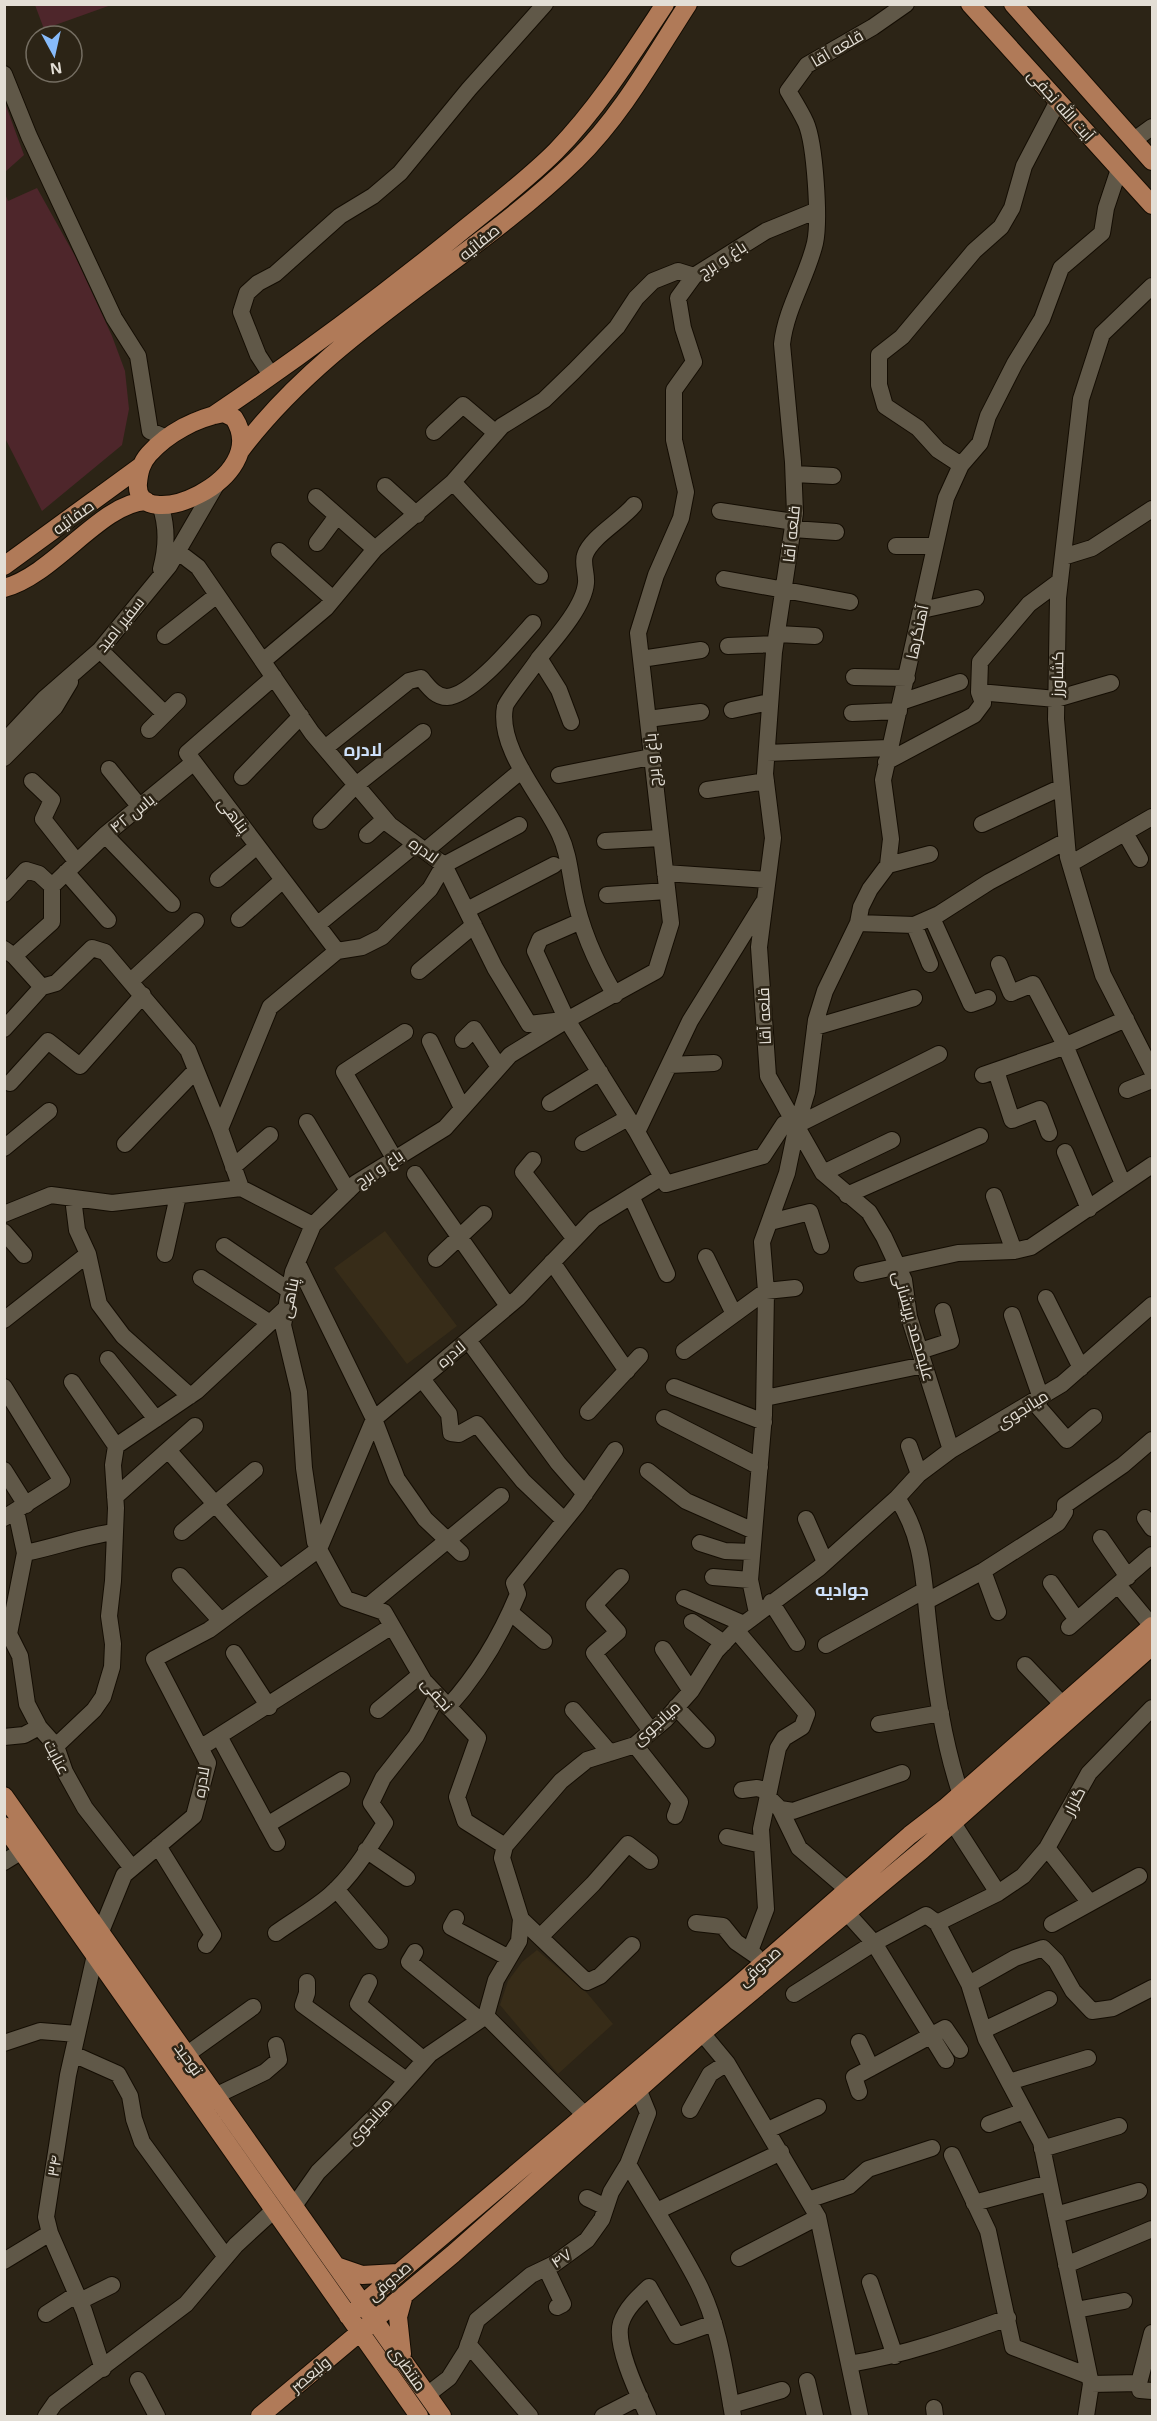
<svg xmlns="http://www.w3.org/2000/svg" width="1157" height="2421" font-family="Arial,Cairo,sans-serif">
<rect width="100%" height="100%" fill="#2c2416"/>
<path fill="#372c18" d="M385,1231L457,1326L407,1364L334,1268Z
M537,1950L587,1993L613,2024L558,2074L500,2005L508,1981L522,1962Z"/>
<path fill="#4e262b" d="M114,4L44,29L35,5V4Z
M5,103L24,155L5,172H4Z
M37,188L75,256L112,336L125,371L129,409L122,445L42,511L5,438V194L8,201Z"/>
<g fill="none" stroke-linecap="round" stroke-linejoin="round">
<g stroke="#140d03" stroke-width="18">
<path id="minor" d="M906,4L873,27L807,65L788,91C794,101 801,112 806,123C815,144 820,220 815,243C807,277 786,308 782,344L793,462L795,513L774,652L765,774L773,838L759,947L768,1076L823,1173L869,1212L884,1237L904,1280L909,1317L951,1450
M4,74L29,136L114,318L138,356L150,431L167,438
M1134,140L1152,127
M1152,286L1102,334L1081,399L1058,598L1056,719L1068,857L1103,975L1152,1071
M271,375L258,355L241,312L247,293L258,283L275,274L340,216L373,196L400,173L469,89L545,4
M434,432L463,405L496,433
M961,465L938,450L918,428L885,406L879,385V355L902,337L974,251L1001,227L1012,208L1024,166L1058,101
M794,474L833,476
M453,482L540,576
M385,486L417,515
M316,497L375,549
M160,505C168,527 167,547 161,569
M720,511L794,522
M793,529L836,532
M317,543L337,516
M896,546H934
M177,551L198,567L312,733L390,825L444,865L495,968L529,1024L563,1020
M279,551L333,599
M1063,557L1092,548L1152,509
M724,579L850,602
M922,610L976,598
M778,634L815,636
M165,636L217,595
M728,646L775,644
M100,650L165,714L149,730
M539,658C554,640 584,607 586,583C587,574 582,563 585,555C591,537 621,521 634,505
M641,659L701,650
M263,661L326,608L375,549L453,482L502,426L544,400L574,371L617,327L636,298L653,281L678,271L694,276
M274,677L187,753L337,951L270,1007L220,1129L241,1188L313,1225L293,1272L283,1325L299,1392L304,1468L315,1542L346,1599L384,1612L424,1681L478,1738L457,1797L465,1821L505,1846
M854,677L907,678
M979,692L1056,699L1111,683
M901,702L960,682
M732,710L769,702
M852,713L899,711
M165,714L178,701
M648,719L701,712
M571,722L559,690L539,658C534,667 506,701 505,707C497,749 544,799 560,835C569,854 570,874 574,893C581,930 596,963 615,995
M4,742L45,698L100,650L169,566L219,480
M325,748L409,681L421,678C428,686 435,697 447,697C472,696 516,642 533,623
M767,753L888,748
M4,758L55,707L70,682
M886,762L974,715L983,703L979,692L980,662L1029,604L1060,581
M109,769L140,807
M559,775L651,757
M242,777L301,716
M32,781L52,800L43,819L77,862
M707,790L766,781
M321,821L356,785L423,732
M982,824L1062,787
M1125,833L1140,859
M105,835L172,904
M367,835L385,819
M605,841L661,838
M425,851L522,770
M1070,864L1152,817
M888,865L930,854
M66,872L108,920
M665,873L767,880
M218,879L257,846
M4,894L26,870L39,874L52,886
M607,895L667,891
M467,910L554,865
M932,918L971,1004L988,998
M239,919L283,880
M581,921L540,939L535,951L567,1020L637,1132L666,1184L763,1156L784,1124L797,1125
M858,923L914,925L939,914L989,882L1066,841
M317,925L416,844
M914,925L930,964
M4,949L14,956L52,922V886L105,835L194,762
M337,951L362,947L382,937L430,889L444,865L519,825
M14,956L42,987L56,983L92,948L105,952L188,1050L220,1129
M999,964L1011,993L1033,984L1065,1045L1123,1184
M419,971L474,925
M131,981L196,921
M815,1027L914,998
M4,1029L42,987
M463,1040L474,1029L499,1067
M430,1041L462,1108
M669,1065L714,1063
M996,1071L1012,1120L1040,1109L1049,1133
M983,1075L1055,1050L1126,1019
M10,1083L48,1041L80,1066L143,995
M1127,1090L1152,1080
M550,1103L600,1072
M307,1122L348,1191
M797,1125L939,1054
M637,1132L690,1021L763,903
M583,1143L628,1118
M125,1144L196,1070
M4,1148L49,1111
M1065,1152L1089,1209
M394,1158L344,1072L405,1032
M533,1160L523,1172L575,1239
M233,1167L270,1135
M823,1173L892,1140
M415,1174L508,1306
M847,1195L980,1136
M631,1196L667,1274
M994,1196L1014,1251
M73,1198L77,1230L88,1254L99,1304L123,1336L190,1396
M4,1214L51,1195L112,1203L241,1188
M770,1222L810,1212L821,1246
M313,1225L356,1183L445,1128L510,1055L567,1020L656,971L671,923L638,633L656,575L681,518L686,492L674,440V390L694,362L683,328L678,298L694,276L766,231L815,211
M4,1232L24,1255
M224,1246L290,1291
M165,1254L178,1196
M706,1257L734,1314
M436,1259L484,1214
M297,1262L374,1419L518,1298L594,1219L662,1177
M552,1262L627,1371
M862,1274L958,1253L1014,1251L1031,1247L1152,1165
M201,1278L270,1323
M1046,1298L1081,1368
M1012,1315L1041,1398
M4,1320L88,1254
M468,1340L558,1463L585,1494
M684,1351L766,1291L795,1288
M920,1351L951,1341L943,1311
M108,1359L156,1419
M422,1379L449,1414L451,1433L459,1434L477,1424L523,1481L564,1520
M4,1387L62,1481L4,1518
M674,1387L764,1422
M765,1398L924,1365
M1034,1402L1067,1440L1094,1417
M588,1412L640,1356
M664,1418L760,1467
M374,1419L397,1479L425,1519L461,1553
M116,1446L197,1391L286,1308
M909,1446L919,1474
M168,1450L280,1578
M4,1470L26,1505
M648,1471L686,1501L754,1531
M115,1497L195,1426
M897,1498C925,1540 923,1581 929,1629C935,1684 943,1742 961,1795
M1145,1518L1152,1528
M806,1519L825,1562
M182,1532L255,1470
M1101,1538L1128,1577
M700,1543L725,1551L752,1552
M319,1549L374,1419
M25,1553C55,1547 84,1536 114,1532
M983,1571L998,1612
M180,1576L221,1621
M621,1577L594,1605L618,1632L594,1653L651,1731
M713,1577L750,1580
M1051,1583L1077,1620
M1118,1585L1152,1626
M684,1598L744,1624
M927,1601L983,1571L1058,1523L1065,1512V1505L1123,1465L1152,1440
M771,1602L797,1643
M368,1606L501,1496
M510,1612L544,1641
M757,1613L750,1580L764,1415L766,1291L762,1242L787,1173L797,1125L807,1092L816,1020L825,991L858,923L861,907L870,889L888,865L891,839L883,780L946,498L961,465L980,443L988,416L1015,363L1042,319L1061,268L1102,233L1106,208L1119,169
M692,1622L724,1643
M1069,1627L1152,1555
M736,1630L807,1714L802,1727L784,1738L778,1748L761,1829L766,1909L750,1951
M9,1634L20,1656L27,1704L39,1727L56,1746L65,1772L85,1808L132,1868
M4,1637L9,1634L25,1553L16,1511
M826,1645L925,1590
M663,1649L691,1691
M234,1653L269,1707
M1025,1665L1064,1706
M448,1707C478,1674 501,1635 518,1594L514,1583L577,1505L615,1450
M676,1707L707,1740
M378,1710L420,1675
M573,1710L610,1753
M879,1724L941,1713
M4,1737L24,1735L39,1727
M220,1738L277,1843
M635,1745L680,1802L675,1816
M56,1746L94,1710L103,1697L112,1667L113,1644L109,1616L113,1581L116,1508L113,1465L116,1446L72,1382
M200,1748L392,1626
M742,1790L757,1788L768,1791
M767,1796L780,1809L793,1811L902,1773
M780,1809L799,1848L848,1890
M953,1823L998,1893L937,1923L969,1984L986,2039L1041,2142L1091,2384L1086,2416
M267,1825L342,1780
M727,1837L762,1845
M158,1846L213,1935L206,1945
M1047,1848L1090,1903
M366,1850L407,1878
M4,1862L22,1851
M336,1889L380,1941
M998,1893L1023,1876L1047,1848L1089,1773L1152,1708
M847,1913L874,1943L946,2060
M456,1918L451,1927L509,1958
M521,1919L587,1982L600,1976L632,1945
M696,1923L723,1926L736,1942L755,1955
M1052,1924L1139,1876
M276,1933C294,1920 314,1909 330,1895C353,1875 369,1848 385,1823L371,1803L383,1778L416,1736L437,1696
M100,1934L124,1875L194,1816L208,1763L154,1659L209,1630L319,1549
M540,1937L593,1884L628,1844L650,1861
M415,1952L409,1962L480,2020
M95,1955L68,2075L46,2217L50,2233L84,2311L103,2369
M307,1982V1993L303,2005L406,2080
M369,1982L358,2004L424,2060
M969,1984L1015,1958L1043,1948L1056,1961L1073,1991L1092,2011L1113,2008L1152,1988
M794,1994L874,1943L926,1915L937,1923
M486,2016L585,2115
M984,2030L1049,1999
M702,2033L727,2063L818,2217L860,2416
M859,2042L871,2068
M4,2043L40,2031L77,2034
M73,2054L118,2074L130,2096L134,2119L142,2142L226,2257
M186,2055L253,2007
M1009,2082L1088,2058
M859,2092L854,2077L945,2028L960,2050
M215,2096L265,2072L279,2060L276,2045
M690,2110L710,2074L727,2063
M989,2124L1024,2111
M768,2130L818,2107
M1042,2149L1119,2126
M952,2155L988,2231L1013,2347L1089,2376
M628,2164C651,2204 677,2242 698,2283C719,2324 725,2371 733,2416
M587,2198L606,2207
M808,2200L849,2186L868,2169L932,2148
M974,2203L1049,2183
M294,2206L318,2172L374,2117L430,2054L486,2016L496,1980L519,1941L521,1919L502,1858L505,1846L561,1781L587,1760L635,1745L666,1719L691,1691L716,1651L736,1630L819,1568L897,1498L919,1474L951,1450L1062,1384L1152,1305
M657,2211L781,2152
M1056,2215L1139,2191
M739,2258L818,2217
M4,2261L50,2233
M1066,2265L1152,2229
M546,2268L563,2304L557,2307
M870,2282L895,2356
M80,2301L112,2285
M1076,2310L1124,2301
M46,2314L77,2294
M468,2344L530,2416
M849,2364C905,2355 955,2337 1008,2318
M138,2380L157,2416
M807,2381L815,2416
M1139,2383L1152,2333
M1091,2384L1139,2383L1140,2390L1152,2391
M427,2395L449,2378L466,2351L477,2320L531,2275L554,2264L587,2240L602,2219L611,2192L628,2164L648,2113L639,2091
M731,2405L782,2390
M934,2408L935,2416
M46,2416L55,2403L186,2304L236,2245L273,2211
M603,2416L640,2397
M648,2416C639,2396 614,2345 621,2323C626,2308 638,2297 649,2287L677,2336L714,2323"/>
</g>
<g stroke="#140d03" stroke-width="20">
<path id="major" d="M970,4L1152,205
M1013,4L1152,161
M224,413L234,418C274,480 133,538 138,483C139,472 141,463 149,454C168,433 196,418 224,413Z
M214,415C296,360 375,301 452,239C487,210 524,183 556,151C598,108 632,54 665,4
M240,451C330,331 470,263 576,160C622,115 653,58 688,4
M4,566L141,466
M4,588C54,575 101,503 146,501
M4,1796L442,2416
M4,1826L419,2416
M336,2266L362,2275L398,2273
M348,2316L735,1988L910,1835L945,1808L1152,1626
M402,2354L398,2317L404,2295
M260,2416L453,2254L702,2033L922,1850L1152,1646"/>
</g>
<use href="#minor" stroke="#605848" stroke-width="16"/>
<use href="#major" stroke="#b07a58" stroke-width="18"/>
</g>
<g text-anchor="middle" stroke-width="5" stroke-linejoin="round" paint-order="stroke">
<g font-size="16" fill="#e3ded5" stroke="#2c2416">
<text transform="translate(837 48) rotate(-30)" y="6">قلعه آقا</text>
<text transform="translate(1061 105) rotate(48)" y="6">آیت الله نجفی</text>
<text transform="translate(479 242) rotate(-39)" y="6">صفائیه</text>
<text transform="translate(722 259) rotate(-33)" y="6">باغ و برج</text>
<text transform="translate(73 517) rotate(-36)" y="6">صفائیه</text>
<text transform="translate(791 534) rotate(-84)" y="6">قلعه آقا</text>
<text transform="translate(120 624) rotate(-51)" y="6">سفیر امید</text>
<text transform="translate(917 632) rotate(-78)" y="6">آهنگرها</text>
<text transform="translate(1057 674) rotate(-89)" y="6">کشاورز</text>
<text transform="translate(652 760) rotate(-95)" y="6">باغ و برج</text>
<text transform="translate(132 813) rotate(-39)" y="6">یاس ۴۲</text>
<text transform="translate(234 815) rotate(53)" y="6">پناهی</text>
<text transform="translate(424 850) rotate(36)" y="6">لادره</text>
<text transform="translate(764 1016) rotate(-92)" y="6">قلعه آقا</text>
<text transform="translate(379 1168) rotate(-34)" y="6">باغ و برج</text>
<text transform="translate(289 1298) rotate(-79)" y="6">پناهی</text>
<text transform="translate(914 1326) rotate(74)" y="6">علیمحمد پریشانی</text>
<text transform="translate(451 1354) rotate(-40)" y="6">لادره</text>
<text transform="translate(1022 1409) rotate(-32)" y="6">میانجوی</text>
<text transform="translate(437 1694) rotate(49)" y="6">نجفی</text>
<text transform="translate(656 1723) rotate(-42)" y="6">میانجوی</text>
<text transform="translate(57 1757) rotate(62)" y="6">عنایت</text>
<text transform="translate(201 1782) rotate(-80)" y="6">لادره</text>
<text transform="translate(1074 1801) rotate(-63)" y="6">گلزار</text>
<text transform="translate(759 1966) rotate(-42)" y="6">صدوقی</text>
<text transform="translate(189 2059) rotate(54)" y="6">توحید</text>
<text transform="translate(369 2121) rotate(-47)" y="6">میانجوی</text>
<text transform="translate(54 2166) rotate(-81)" y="6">۳۴</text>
<text transform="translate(561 2258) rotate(-33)" y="6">۴۷</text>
<text transform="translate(389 2281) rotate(-40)" y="6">صدوقی</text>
<text transform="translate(408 2368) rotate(55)" y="6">منتظری</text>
<text transform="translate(310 2374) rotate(-40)" y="6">ولیعصر</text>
</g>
<g font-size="18" font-weight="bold" fill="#cde0f9" stroke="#2c2416">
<text x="363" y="756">لادره</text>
<text x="842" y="1596">جوادیه</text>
</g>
</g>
<rect width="1157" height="2421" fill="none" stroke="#e3ded5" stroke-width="12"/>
<g transform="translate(54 54) rotate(172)"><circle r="28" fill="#2c2416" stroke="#756e62" stroke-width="1.5"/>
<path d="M0-4.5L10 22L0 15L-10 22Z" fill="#87bbfb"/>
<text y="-9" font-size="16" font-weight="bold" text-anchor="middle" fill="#e3ded5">N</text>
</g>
</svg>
